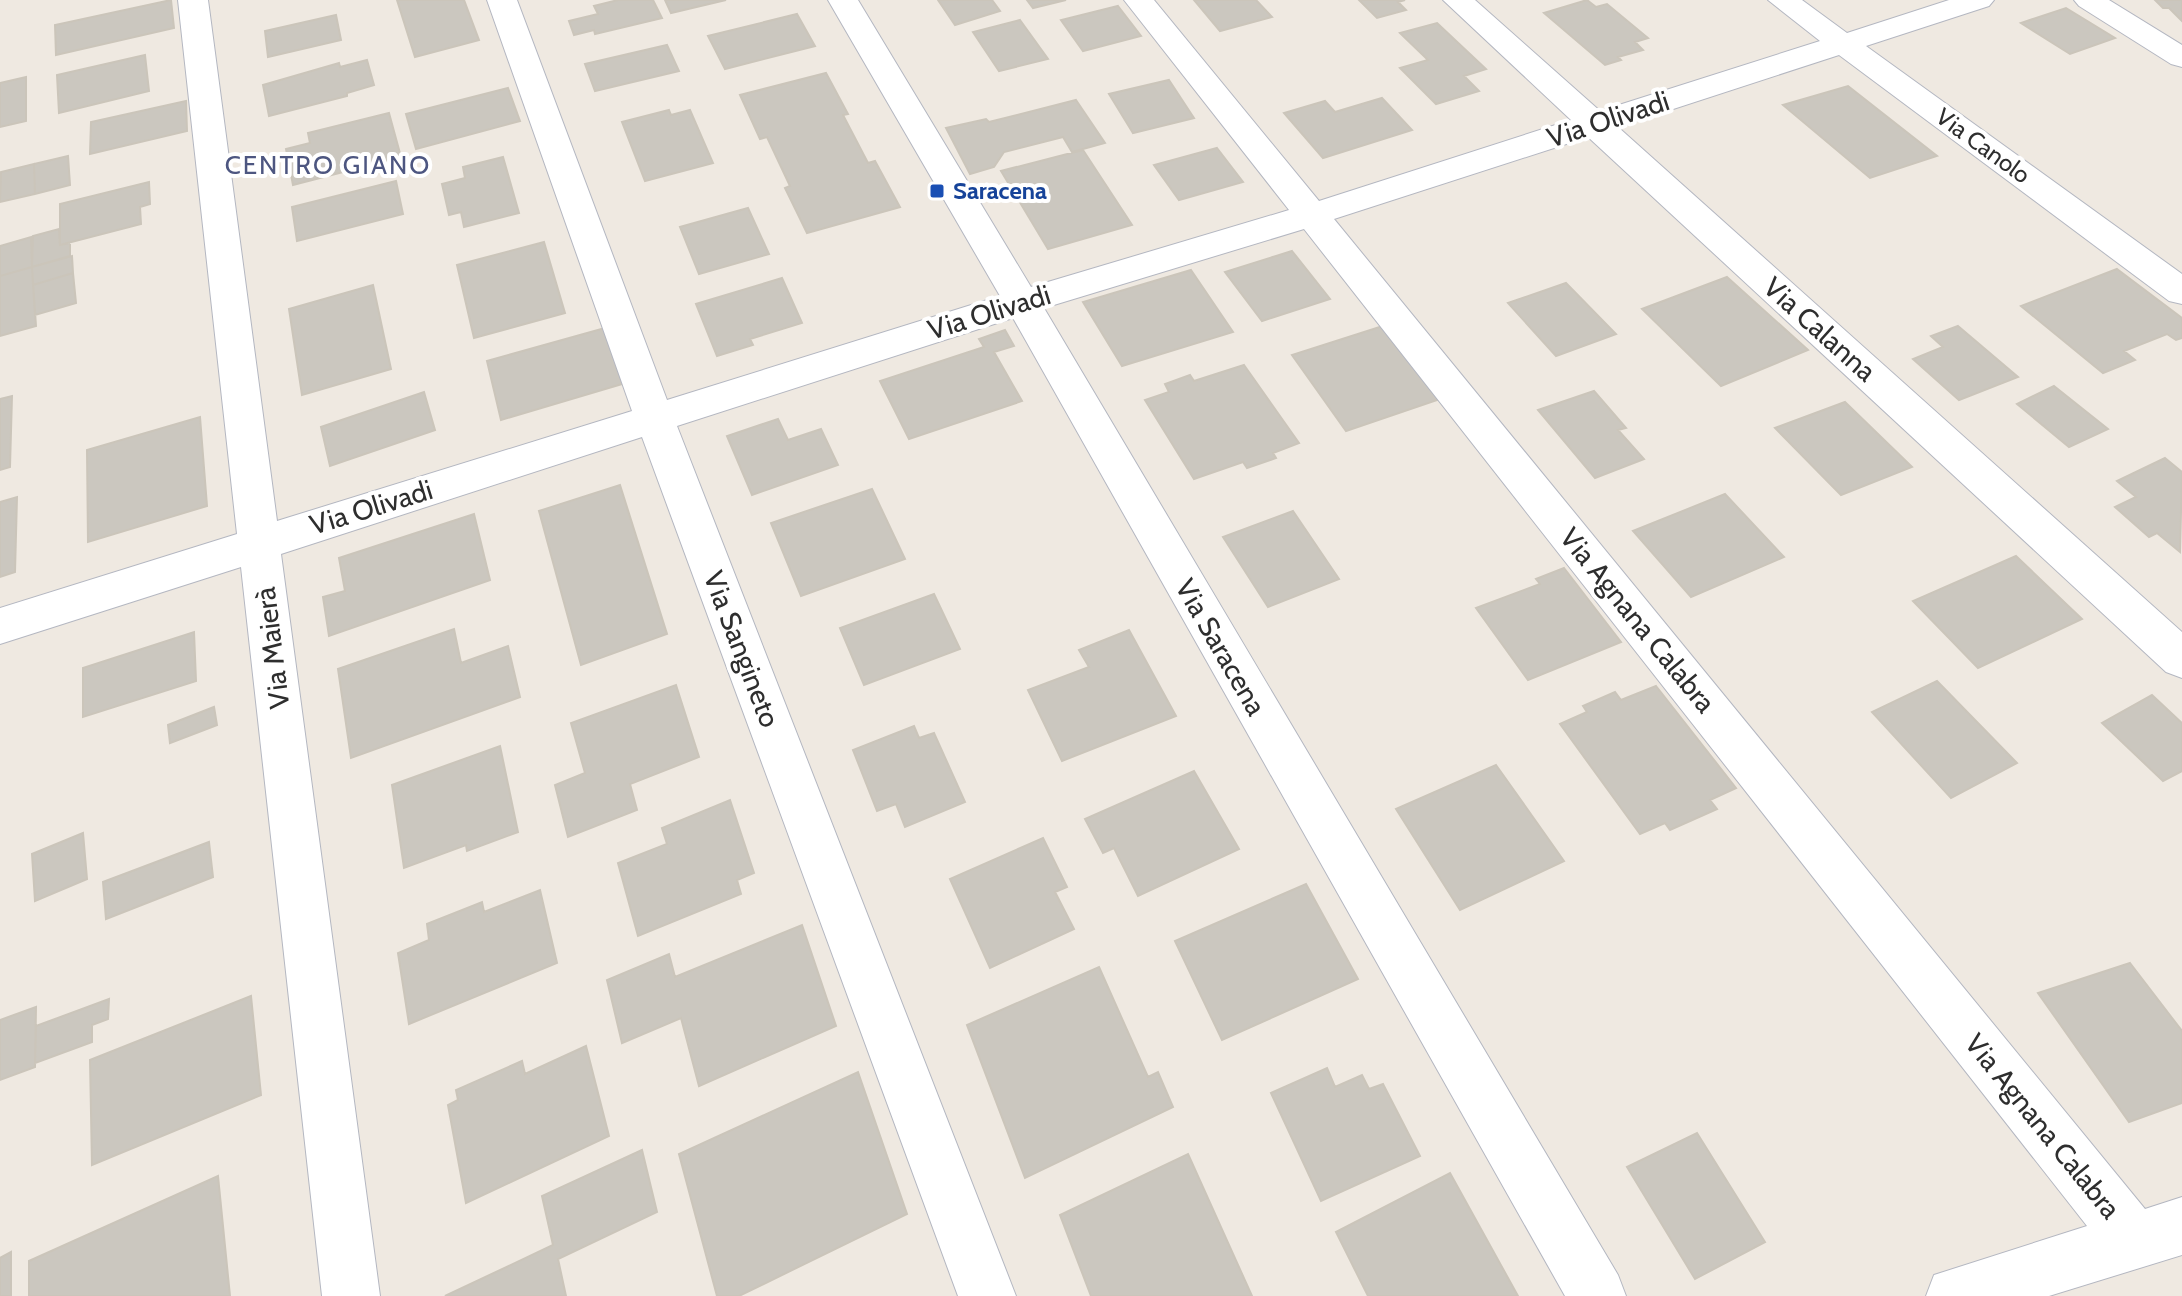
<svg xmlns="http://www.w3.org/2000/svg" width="2182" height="1296" font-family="Cabin,sans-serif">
<rect width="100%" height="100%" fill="#efe9e1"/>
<path fill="#cbc7bf" stroke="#cbc5ba" stroke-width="2" d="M171,0L174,28L56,55L55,25Z
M397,0H464L479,40L415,57Z
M618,0H653L662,18L595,34L594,30L574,35L569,21L598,14L594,6Z
M665,0H726L671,13Z
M938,0H992L1000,11L955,25Z
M1027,0H1066L1033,8Z
M1194,0H1256L1272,17L1220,31Z
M1359,0H1405L1398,2L1406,10L1377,18Z
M1587,0L1596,7L1607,4L1648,38L1635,42L1643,50L1618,57L1621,60L1605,65L1544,13Z
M2155,0H2182V21L2169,8H2163Z
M1118,6L1141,36L1083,51L1061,20Z
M2066,8L2115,38L2070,54L2021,23Z
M797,14L815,46L725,69L708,36Z
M336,15L341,40L268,57L265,31Z
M1020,20L1048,59L999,71L973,32Z
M1437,23L1486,69L1464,76L1479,91L1436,104L1400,68L1428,60L1400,33Z
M667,45L679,71L595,91L585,64Z
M145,55L149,91L59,113L57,75Z
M367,60L374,85L347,93V96L269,116L263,85L339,63L340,67Z
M826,73L848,114L843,115L868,163L875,161L900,207L807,233L785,188L790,186L767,137L760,139L740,95Z
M26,77V121L0,127V83Z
M1169,80L1194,118L1133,133L1109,94Z
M1848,86L1937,156L1870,178L1783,105Z
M508,88L520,121L416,149L406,114Z
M1382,98L1412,130L1323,158L1284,113L1325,101L1335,112Z
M1076,100L1105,143L1072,152L1063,137L1004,152L994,167L970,174L946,128L986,119L989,122Z
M186,101L187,131L90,154L91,122Z
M669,110L671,115L690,110L713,163L645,181L622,122Z
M389,113L401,157L293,185L286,149L310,143L308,133Z
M1217,148L1243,182L1179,200L1154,165Z
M1083,150L1132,225L1048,249L1001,171Z
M68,156L70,185L35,194L34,164Z
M503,157L519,213L464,227L461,212L449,215L442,184L465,178L463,167Z
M34,164L35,194L0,202L1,172Z
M396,181L403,214L297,241L292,207Z
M149,182L150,204L140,207L141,224L60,245V204Z
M748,208L769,254L699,274L680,227Z
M59,229L60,245L70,243V256L32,267L33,236Z
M31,237L32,267L0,276V246Z
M544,242L565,313L474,338L457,265Z
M1292,251L1330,299L1262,321L1225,272Z
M72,256L73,273L33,285L32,267Z
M32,267L36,326L0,336V276Z
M2117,269L2182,318V338L2176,340L2167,334L2124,351L2135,360L2103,373L2021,306Z
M1191,270L1233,332L1122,366L1083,302Z
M73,273L76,303L35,315L33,285Z
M1727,277L1808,350L1721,386L1642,309Z
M782,278L802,323L750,339L753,345L717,356L696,304Z
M1566,283L1616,334L1556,356L1508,303Z
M373,285L391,369L302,395L289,309Z
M1383,326L1440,399L1346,431L1292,355Z
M1958,326L2018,377L1959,400L1913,359L1943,347L1931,336Z
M605,328L622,384L501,420L487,361Z
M1005,330L1014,346L994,352L1022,401L909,439L880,381L984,347L979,339Z
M1244,365L1299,443L1273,453L1276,458L1247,468L1243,462L1194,479L1145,400L1169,392L1165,384L1190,375L1194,381Z
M2054,386L2108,429L2069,447L2017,404Z
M1594,391L1626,428L1618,430L1644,459L1595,478L1538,410Z
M424,392L435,430L330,466L321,427Z
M12,396L10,467L0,470V399Z
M1845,402L1912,467L1841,495L1775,428Z
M200,417L207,506L88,542L87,450Z
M778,419L788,440L821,429L838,465L752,495L727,436Z
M2165,458L2182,472L2180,552L2157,533L2149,537L2115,507L2136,497L2117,481Z
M620,485L667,634L581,665L539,511Z
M872,489L905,559L801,596L771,523Z
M1725,494L1784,557L1691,597L1633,531Z
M17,497L15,572L0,577V502Z
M1293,511L1339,579L1268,607L1223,537Z
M474,514L490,580L329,636L323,597L345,591L339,558Z
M2016,556L2082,619L1978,668L1913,601Z
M1564,568L1621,642L1528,680L1476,608L1540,584L1536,579Z
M934,594L960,649L864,685L840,628Z
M454,629L461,663L508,646L520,697L351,758L338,669Z
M1129,630L1176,716L1062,761L1028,690L1089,667L1079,650Z
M194,632L196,681L83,717V668Z
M1937,681L2017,763L1951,798L1872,712Z
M676,685L699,757L630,784L637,810L568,837L555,785L585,773L571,723Z
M1656,686L1736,788L1710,800L1717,809L1670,830L1665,823L1640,834L1560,724L1587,712L1583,706L1615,692L1621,700Z
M2152,695L2182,723V771L2163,781L2102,723Z
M214,707L217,725L170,743L168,725Z
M914,726L919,738L934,733L965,802L905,827L896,804L877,811L853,750Z
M500,746L518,832L467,851L466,845L404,868L392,785Z
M1496,765L1564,861L1460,910L1396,809Z
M1194,771L1239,849L1138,896L1114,848L1103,853L1085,819Z
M730,800L754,873L737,880L741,894L638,936L618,863L667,844L662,828Z
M83,833L87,879L35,901L32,854Z
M1043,838L1067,887L1055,892L1074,929L990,968L950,879Z
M209,842L213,877L106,919L103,882Z
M1306,884L1358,979L1222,1040L1175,941Z
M540,890L557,963L409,1024L398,953L429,940L427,924L482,902L484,912Z
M802,925L836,1026L699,1086L681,1018L622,1043L607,980L669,954L675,977Z
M2130,963L2182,1031V1103L2129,1122L2038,993Z
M1099,967L1148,1077L1158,1072L1173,1107L1025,1178L967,1025Z
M251,996L261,1095L92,1165L90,1060Z
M109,999L108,1019L92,1025V1042L35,1063L36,1026Z
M36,1007L35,1067L0,1080V1020Z
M586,1046L609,1136L466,1203L448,1105L458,1100L456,1090L522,1061L525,1074Z
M1327,1068L1335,1087L1362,1075L1369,1089L1383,1084L1420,1156L1321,1201L1271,1093Z
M858,1072L907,1214L739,1296H717L679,1154Z
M1697,1133L1765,1242L1695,1279L1627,1167Z
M642,1150L657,1212L558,1259L566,1296H445L553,1245L542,1196Z
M1188,1154L1252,1296H1091L1060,1215Z
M1450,1173L1518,1296H1368L1336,1232Z
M218,1176L230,1296H29V1261Z
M11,1252V1296H0V1258Z"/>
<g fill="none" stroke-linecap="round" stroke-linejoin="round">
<g stroke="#b4b7c1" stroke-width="2">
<path id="minor" d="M178,0H208L277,521L632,411L487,0H517L667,400L1000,296L828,0H858L1031,287L1289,210L1124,0H1154L1319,201L1571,120L1443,0H1475L1600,111L1820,41L1768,0H1802L1847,33L1949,0H1994L1989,6L1866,46L2182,274V304L2169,301L1839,55L1618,127L2182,632V678L2166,672L1588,137L1334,219L2145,1209L2182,1197V1255L2049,1296H1926L1934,1275L2087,1226L1304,229L1044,308L1618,1275L1626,1296H1565L1013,318L677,426L1016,1296H958L642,437L281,554L380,1296H322L241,567L0,644V608L237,534Z
M2074,0H2109L2182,45V67L2171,64L2079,6Z"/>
</g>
<use href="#minor" fill="#fff" fill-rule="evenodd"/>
</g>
<rect fill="#1a4fb4" stroke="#fff" stroke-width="3" x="929" y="183" width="16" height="16" rx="4"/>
<g text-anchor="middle" stroke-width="8" stroke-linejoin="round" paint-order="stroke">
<g font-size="24" fill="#2e2e2e" stroke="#fff">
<text transform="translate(1983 146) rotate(36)" y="8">Via Canolo</text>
</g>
<g font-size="24" font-weight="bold" fill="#164399" stroke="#fff" text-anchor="start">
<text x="953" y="199">Saracena</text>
</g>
<g font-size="26" letter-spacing="2" fill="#4d5680" stroke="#fff">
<text x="328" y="174">CENTRO GIANO</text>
</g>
<g font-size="28" fill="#2e2e2e" stroke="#fff">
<text transform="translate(1608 119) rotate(-18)" y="10">Via Olivadi</text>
<text transform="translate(989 312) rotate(-17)" y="10">Via Olivadi</text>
<text transform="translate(1820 329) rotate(42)" y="10">Via Calanna</text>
<text transform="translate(371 507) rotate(-17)" y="10">Via Olivadi</text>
<text transform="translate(1638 620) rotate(51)" y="10">Via Agnana Calabra</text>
<text transform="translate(1221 647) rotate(60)" y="10">Via Saracena</text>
<text transform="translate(272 648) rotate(-97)" y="10">Via Maierà</text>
<text transform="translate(742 649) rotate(69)" y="10">Via Sangineto</text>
<text transform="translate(2043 1126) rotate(51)" y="10">Via Agnana Calabra</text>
</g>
</g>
</svg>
